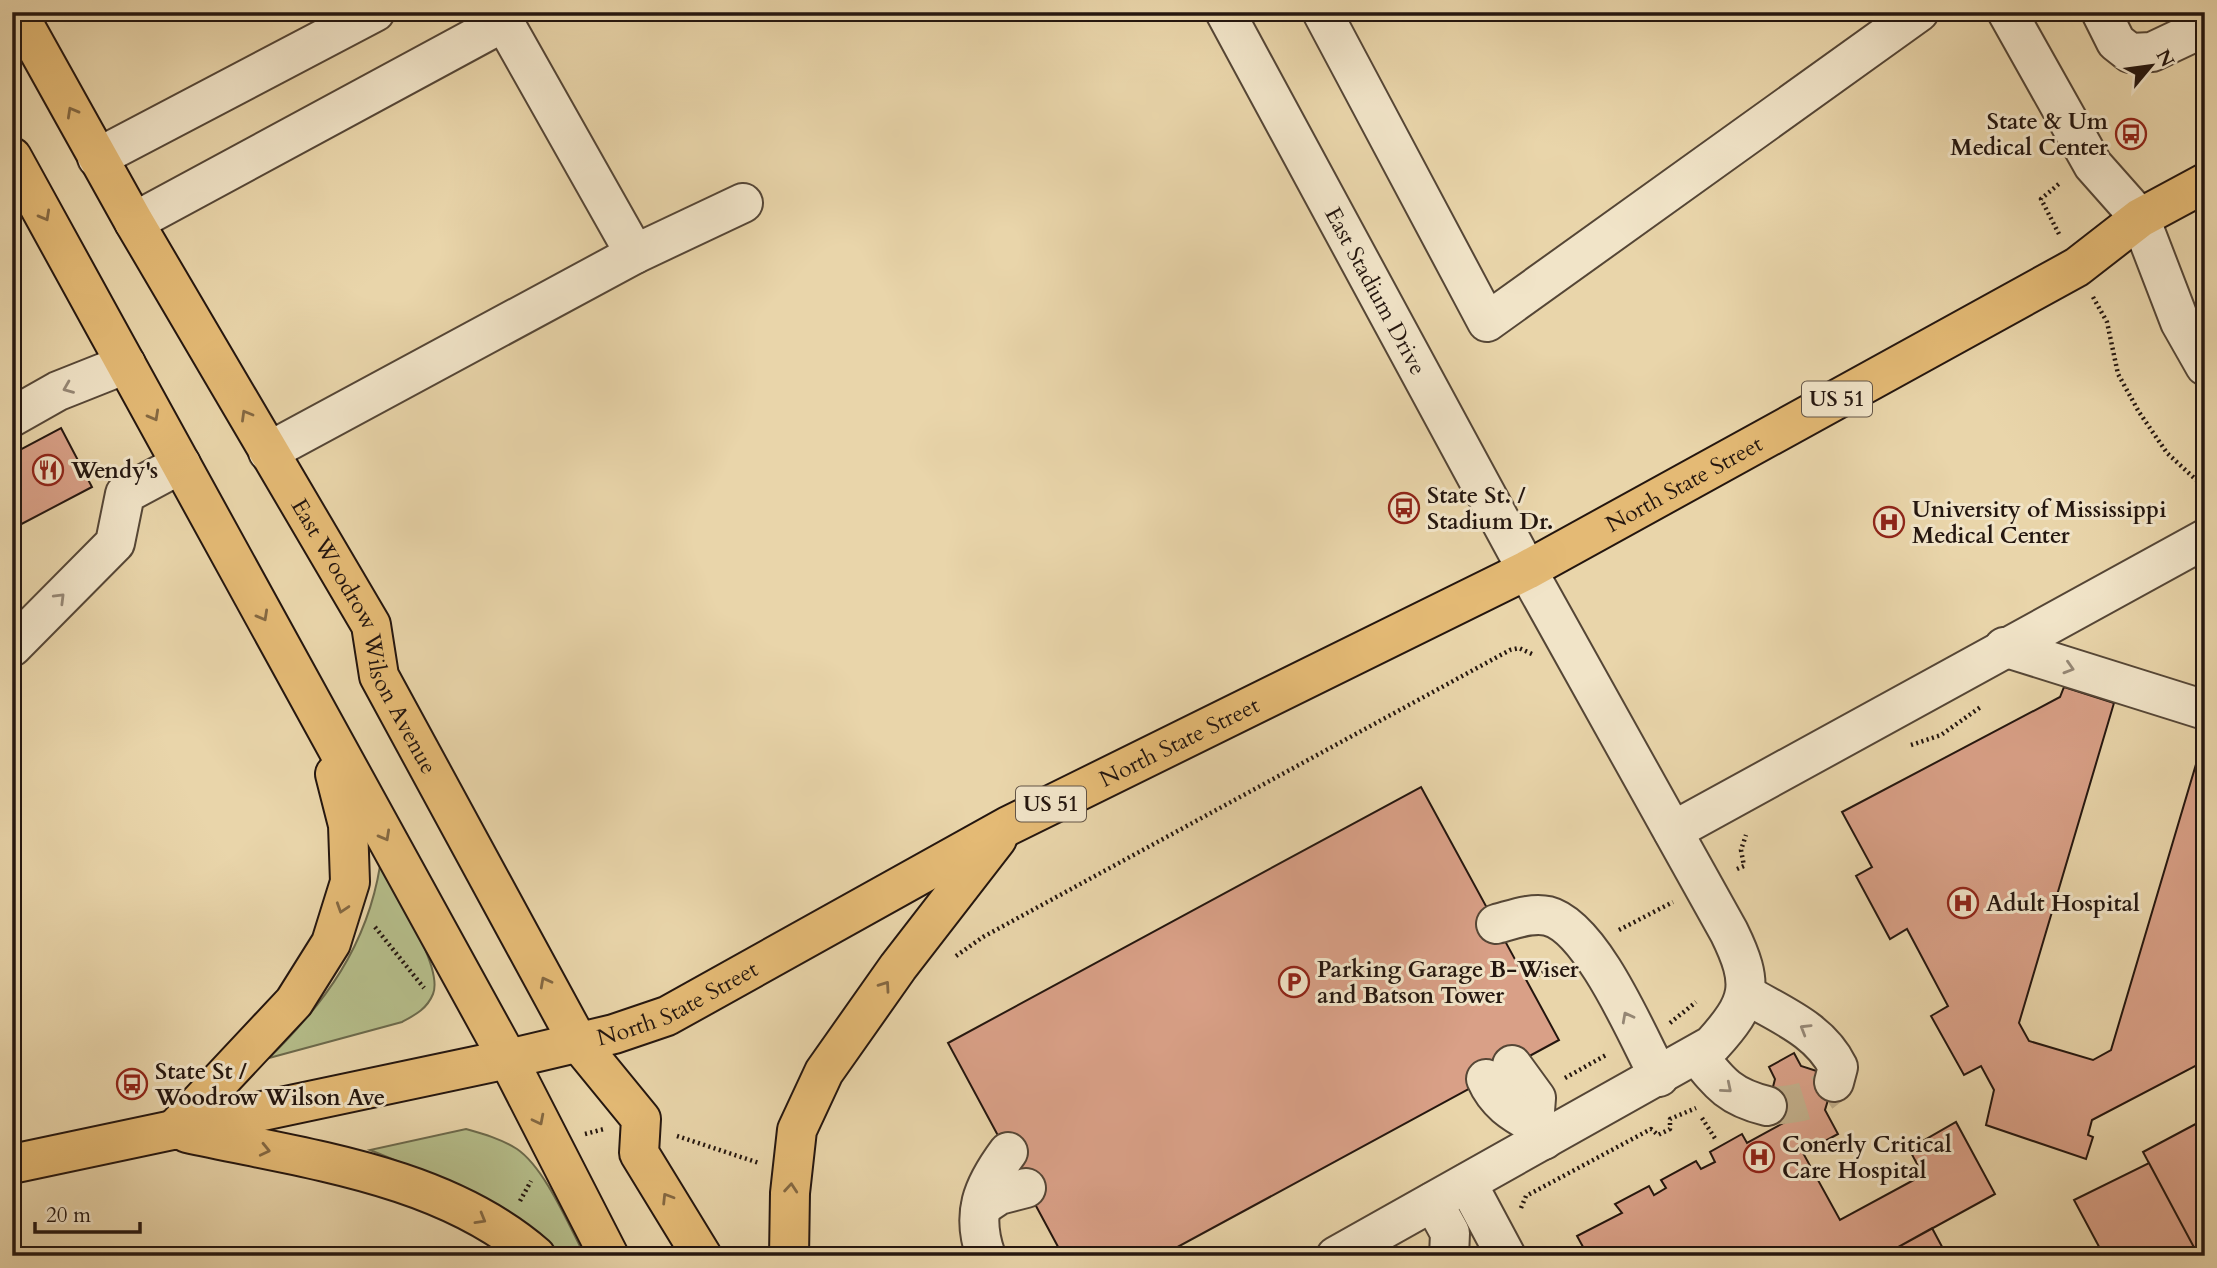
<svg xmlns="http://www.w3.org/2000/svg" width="2217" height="1268" font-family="Cardo,serif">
<rect width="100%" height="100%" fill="#e9d5aa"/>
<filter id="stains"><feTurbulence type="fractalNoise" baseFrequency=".00286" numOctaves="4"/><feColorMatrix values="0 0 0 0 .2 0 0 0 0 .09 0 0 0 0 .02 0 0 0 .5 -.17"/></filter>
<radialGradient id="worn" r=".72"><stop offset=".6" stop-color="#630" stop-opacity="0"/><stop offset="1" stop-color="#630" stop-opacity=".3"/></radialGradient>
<path fill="#b5bd8a" stroke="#6c6a4c" stroke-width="2" d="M380,866C394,892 444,967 433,994C427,1009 415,1015 402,1022L269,1058C325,1003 367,946 380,866Z
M466,1129C484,1134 501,1139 517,1149C545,1168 569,1226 585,1256H564L526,1227L441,1179L370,1150Z"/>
<path fill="#d9a087" stroke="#24160f" stroke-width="2" d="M61,428L92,487L12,529V454Z
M2064,687L2114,703L2019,1023L2029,1041L2093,1060L2111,1050L2205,734V1061L2092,1120L2088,1135L2093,1137L2086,1159L1986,1125L1994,1090L1981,1066L1964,1075L1931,1016L1948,1006L1907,929L1890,939L1856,876L1872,867L1842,812L2060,697Z
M1421,787L1559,1040L1161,1256H1063L948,1043Z
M1794,1053L1801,1066L1835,1077L1825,1110L1838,1134L1803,1153L1840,1220L1923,1175L1909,1149L1956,1122L1995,1194L1882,1256H1588L1577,1236L1622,1213L1615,1204L1649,1186L1654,1195L1666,1188L1661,1180L1696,1161L1701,1169L1715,1162L1710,1152L1742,1134L1747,1143L1787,1121L1766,1114L1775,1079L1769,1067Z
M2205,1119V1249L2197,1253L2143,1152Z
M2149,1163L2197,1253L2205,1249V1256H2104L2074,1200Z
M1932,1228L1947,1256H1882Z"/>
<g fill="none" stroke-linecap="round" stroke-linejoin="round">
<path stroke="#c2af8b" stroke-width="38" stroke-dasharray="38 19" stroke-linecap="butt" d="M1767,1106C1793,1105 1816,1103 1834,1082"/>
<g stroke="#554636" stroke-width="42">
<g id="minor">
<path id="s1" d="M1225,12L1527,570L1729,932C1755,985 1751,1002 1712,1045L1336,1256"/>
<path d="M1322,12L1487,322L1919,12"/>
<path d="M2007,12L2093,165L2140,218L2180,322L2205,366"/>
<path d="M2101,12L2116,42L2130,53L2152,52L2205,27"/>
<path d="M97,158L375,12"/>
<path d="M134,222L504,22L635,254L268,452"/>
<path d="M635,254L743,203"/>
<path d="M12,417L58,391L126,364"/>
<path d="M12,647L115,543L125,494L181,464"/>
<path d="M2004,647L2205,710"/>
<path d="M1673,831L2205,539"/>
<path d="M1496,924C1512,920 1531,912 1548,916C1592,927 1638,1037 1659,1077"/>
<path d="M1747,995C1781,1015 1820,1030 1838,1067L1834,1082"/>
<path d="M1697,1055C1720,1084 1730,1097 1767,1106"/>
<path d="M1512,1065L1536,1098L1534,1124L1544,1140"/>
<path d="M1486,1079C1496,1102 1513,1113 1534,1124"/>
<path d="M1467,1183L1506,1256"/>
<path d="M1433,1202L1450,1233L1449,1256"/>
<path d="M981,1207L999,1195L1026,1188"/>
<path d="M986,1256C971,1214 982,1187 1008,1152"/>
</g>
</g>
<g stroke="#24160f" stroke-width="42">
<g id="major">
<path id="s2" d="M17,12L134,222L371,625L379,676L578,1042L641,1119L639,1153L702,1256"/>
<path d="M12,157L508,1059L609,1256"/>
<path d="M174,1130L294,1002L331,943L350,882L348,825L335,774"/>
<path d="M187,1133C304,1159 442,1174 536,1256"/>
<path id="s3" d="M12,1164L508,1059L614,1034L667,1016L1008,826L1527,570L2077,267L2140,218L2205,183"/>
<path d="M789,1256L790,1193L797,1130L824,1072L898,967L997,839"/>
</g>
</g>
<path stroke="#24160f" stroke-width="4.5" stroke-dasharray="2 3.5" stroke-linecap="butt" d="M2059,234L2041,199L2060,183
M2093,297L2107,322L2118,374L2139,412L2167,453L2205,488
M1911,745L1941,735L1982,706
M1737,869L1744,866L1741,850L1746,835
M375,927L424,988
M1619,930L1673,902
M956,956L983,937L1510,650L1519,648L1532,654
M1532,978L1556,965
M1670,1023L1696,1002
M1565,1078L1606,1055
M1702,1118L1716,1140
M585,1134L604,1129
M677,1136L759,1163
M520,1201L531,1181
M1521,1208L1526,1196L1651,1129L1658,1135L1670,1129V1119L1696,1108"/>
<use href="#minor" stroke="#f1e4c8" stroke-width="38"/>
<use href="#major" stroke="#e4ba75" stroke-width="38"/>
</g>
<defs><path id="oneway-chevron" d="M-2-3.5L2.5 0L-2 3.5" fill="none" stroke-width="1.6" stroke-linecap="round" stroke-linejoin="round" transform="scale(1.75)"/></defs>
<g stroke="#846842">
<use href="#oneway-chevron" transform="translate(72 112) rotate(-119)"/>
<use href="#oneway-chevron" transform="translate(45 216) rotate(61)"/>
<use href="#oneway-chevron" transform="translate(246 415) rotate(-120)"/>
<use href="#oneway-chevron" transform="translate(154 416) rotate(61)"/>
<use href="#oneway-chevron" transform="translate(263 616) rotate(61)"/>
<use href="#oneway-chevron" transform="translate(385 836) rotate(61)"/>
<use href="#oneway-chevron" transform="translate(342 908) rotate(108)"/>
<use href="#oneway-chevron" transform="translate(545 982) rotate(-118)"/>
<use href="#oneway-chevron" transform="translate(885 986) rotate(-55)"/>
<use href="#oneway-chevron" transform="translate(539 1120) rotate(63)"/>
<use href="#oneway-chevron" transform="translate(265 1150) rotate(13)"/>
<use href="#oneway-chevron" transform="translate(791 1188) rotate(-85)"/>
<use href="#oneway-chevron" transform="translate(667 1198) rotate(-122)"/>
<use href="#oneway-chevron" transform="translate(481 1219) rotate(30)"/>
</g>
<g stroke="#958775">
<use href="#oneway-chevron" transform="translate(68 388) rotate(158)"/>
<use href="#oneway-chevron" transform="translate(60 598) rotate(-45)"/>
<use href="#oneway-chevron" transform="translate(2069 668) rotate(17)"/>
<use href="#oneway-chevron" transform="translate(1627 1017) rotate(-118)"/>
<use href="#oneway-chevron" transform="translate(1805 1029) rotate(-149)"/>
<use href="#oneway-chevron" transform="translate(1727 1088) rotate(40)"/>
</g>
<defs>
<g id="bus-ring" transform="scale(1.575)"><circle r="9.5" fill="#f1e4c8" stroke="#8f2418" stroke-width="1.5"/><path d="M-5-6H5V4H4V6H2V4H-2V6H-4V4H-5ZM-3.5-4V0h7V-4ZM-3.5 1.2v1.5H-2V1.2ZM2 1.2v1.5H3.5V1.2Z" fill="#8f2418"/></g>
<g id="restaurant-ring" transform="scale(1.575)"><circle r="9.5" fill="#f1e4c8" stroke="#8f2418" stroke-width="1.5"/><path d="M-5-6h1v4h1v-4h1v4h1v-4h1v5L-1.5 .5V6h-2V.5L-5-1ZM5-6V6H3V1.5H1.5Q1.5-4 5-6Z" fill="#8f2418"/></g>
<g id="hospital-ring" transform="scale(1.575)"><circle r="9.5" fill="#f1e4c8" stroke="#8f2418" stroke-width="1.5"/><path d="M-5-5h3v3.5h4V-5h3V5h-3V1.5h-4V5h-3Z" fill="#8f2418"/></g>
<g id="parking-ring" transform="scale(1.575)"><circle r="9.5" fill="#f1e4c8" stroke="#8f2418" stroke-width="1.5"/><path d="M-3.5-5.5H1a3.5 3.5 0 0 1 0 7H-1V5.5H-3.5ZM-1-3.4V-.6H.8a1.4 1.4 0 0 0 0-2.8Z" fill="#8f2418"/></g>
</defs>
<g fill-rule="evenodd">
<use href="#bus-ring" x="2131" y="134"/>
<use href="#restaurant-ring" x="48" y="470"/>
<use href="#bus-ring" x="1404" y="508"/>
<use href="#hospital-ring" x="1889" y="522"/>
<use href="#hospital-ring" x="1963" y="903"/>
<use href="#parking-ring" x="1294" y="982"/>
<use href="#bus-ring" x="132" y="1084"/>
<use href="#hospital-ring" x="1759" y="1157"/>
</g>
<g text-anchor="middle" stroke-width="6" stroke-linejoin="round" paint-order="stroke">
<g fill="#f1e4c8" stroke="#625446" stroke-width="2">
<rect x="1802" y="381.5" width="70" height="35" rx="5"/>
<rect x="1016" y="786.5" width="70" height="35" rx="5"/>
</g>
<g font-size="21" font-weight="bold" fill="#24160f">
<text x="1837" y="406">US 51</text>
<text x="1051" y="811">US 51</text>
</g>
<g font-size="23" font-weight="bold" fill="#24160f" stroke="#f1e4c8" text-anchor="start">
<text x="2108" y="129" text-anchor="end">State &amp; Um<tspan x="2108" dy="26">Medical Center</tspan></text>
<text x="71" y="478">Wendy's</text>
<text x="1427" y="503">State St. /<tspan x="1427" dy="26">Stadium Dr.</tspan></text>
<text x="1912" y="517">University of Mississippi<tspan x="1912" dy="26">Medical Center</tspan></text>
<text x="1986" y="911">Adult Hospital</text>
<text x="1317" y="977">Parking Garage B-Wiser<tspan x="1317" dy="26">and Batson Tower</tspan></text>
<text x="155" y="1079">State St /<tspan x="155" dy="26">Woodrow Wilson Ave</tspan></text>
<text x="1782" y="1152">Conerly Critical<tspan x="1782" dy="26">Care Hospital</tspan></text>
</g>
<g font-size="23" fill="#24160f" stroke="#f1e4c8">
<text dy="8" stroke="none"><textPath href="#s1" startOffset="317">East Stadium Drive</textPath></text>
<text dy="8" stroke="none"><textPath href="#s3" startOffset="1820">North State Street</textPath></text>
<text dy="8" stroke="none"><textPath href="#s2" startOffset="716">East Woodrow Wilson Avenue</textPath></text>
<text dy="8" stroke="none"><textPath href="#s3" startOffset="1253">North State Street</textPath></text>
<text dy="8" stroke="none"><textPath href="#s3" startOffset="686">North State Street</textPath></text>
</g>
</g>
<rect width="2217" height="1268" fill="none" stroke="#e9d5aa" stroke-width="42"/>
<rect x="14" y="14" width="2189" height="1240" fill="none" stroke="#24160f" stroke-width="3.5"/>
<rect x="21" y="21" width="2175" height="1226" fill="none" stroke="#24160f" stroke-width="2"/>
<g transform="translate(2151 66) rotate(61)" stroke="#f1e4c8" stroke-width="5" paint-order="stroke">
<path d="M0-5L12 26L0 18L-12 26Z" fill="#24160f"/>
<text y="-10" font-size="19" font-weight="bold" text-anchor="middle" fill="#24160f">N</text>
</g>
<path d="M35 1222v10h105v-10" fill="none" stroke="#24160f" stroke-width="3.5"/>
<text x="46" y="1222" font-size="21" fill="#24160f" stroke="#f1e4c8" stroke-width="5" paint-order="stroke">20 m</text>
<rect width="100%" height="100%" filter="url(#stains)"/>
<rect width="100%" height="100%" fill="url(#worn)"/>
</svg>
